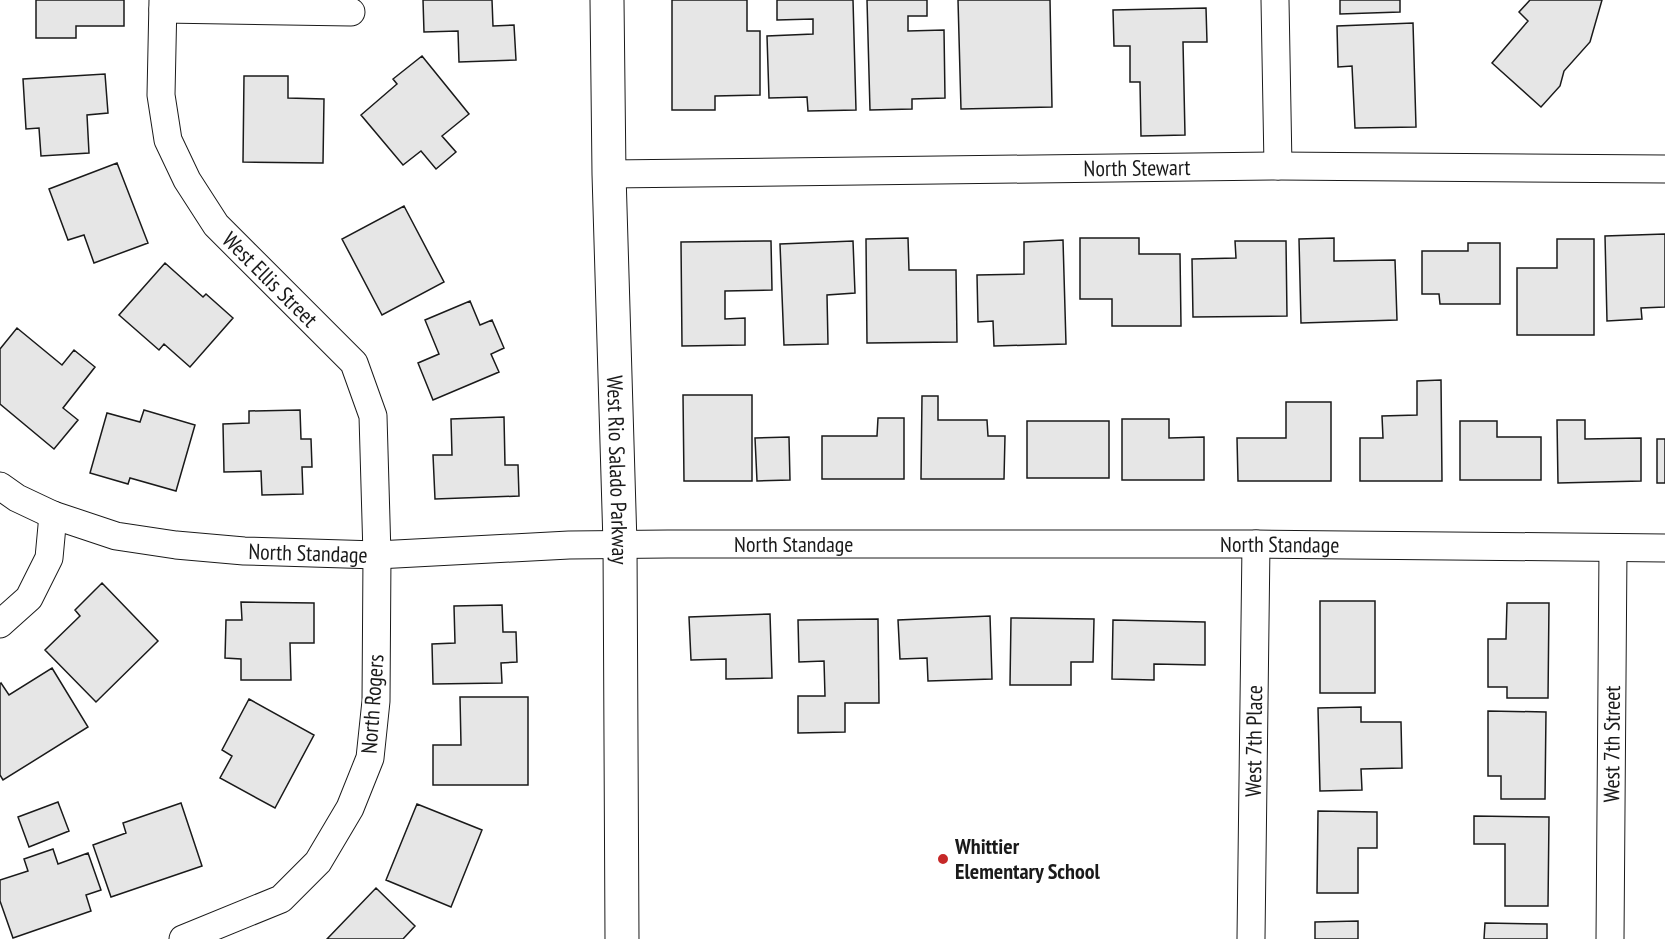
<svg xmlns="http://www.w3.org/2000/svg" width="1665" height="939" font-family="'PT Sans Narrow',sans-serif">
<rect width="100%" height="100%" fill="#fff"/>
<path fill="#e6e6e6" stroke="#1a1a1a" stroke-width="1.5" d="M36,0H124V26H76V38H36Z
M423,0H492L493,26L514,25L516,60L459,62L458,31L424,32Z
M672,0H747V31H760V95L715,96V110H672Z
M777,0H853L856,110L808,111L807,97L769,98L767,36L813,34V19L777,20Z
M867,0H927V16H908V31L944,30L945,98L912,99V109L870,110Z
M958,0H1050L1052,107L961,109Z
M1340,0H1400V12L1340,14Z
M1530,0H1602L1590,42L1564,71L1560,86L1541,107L1492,63L1528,21L1519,12Z
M1206,8L1207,42H1183L1185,135L1141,136L1140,82H1130V46H1114L1113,10Z
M1413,23L1416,127L1355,128L1352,66L1338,67L1337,26Z
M422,56L469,114L442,136L456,152L436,169L421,151L403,165L361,115L397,84L393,79Z
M105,74L108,113L87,115L89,153L41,156L39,128L26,129L23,79Z
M244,76H288V98L324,99L323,163L243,162Z
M117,163L148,243L94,263L84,235L68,240L49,189Z
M404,206L444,282L382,315L342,239Z
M1665,234V307L1641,308L1642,319L1607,321L1605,236Z
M908,238L909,270H956L957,342L867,343L866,239Z
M1080,238H1139V254H1180L1181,326H1112V299H1080Z
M1334,238V261L1395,260L1397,320L1301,323L1299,239Z
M1557,239H1594V335H1517V268H1557Z
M1063,240L1066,344L994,346L993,321L978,322L977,275L1024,274V242Z
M771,241L772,290L725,291V319L745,318V345L682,346L681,242Z
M853,241L855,293L827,295L828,344L784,345L780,244Z
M1235,241H1286L1287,316L1193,317L1192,259L1236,258Z
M1468,243H1500V304H1440L1439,294H1422V251H1468Z
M165,263L203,297L206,294L233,318L190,367L164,344L159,350L119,315Z
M470,301L480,325L492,320L504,348L491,354L499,372L433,400L418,363L439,354L425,320Z
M17,328L62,365L74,350L95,367L63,408L78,420L54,449L0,404V349Z
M1441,380L1442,481H1360V438H1383L1382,416L1417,415V381Z
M683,395H752V481H684Z
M922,396H938V420H987L988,436H1005L1004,479H921Z
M1286,402H1331V481H1238L1237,438H1286Z
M144,410L195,425L176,491L130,478L128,484L90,473L107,413L140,422Z
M300,410L301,439H311L312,467H302L303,494L262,495L261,471L224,472L223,424L249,423V411Z
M504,417L505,465H518L519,496L435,499L433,455H452L451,419Z
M878,418H904V479H822V436H877Z
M1122,419H1169V438L1204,437V480H1122Z
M1557,420H1585V439L1641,438V481L1558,483Z
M1027,421H1109V478H1027Z
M1460,421H1497V437H1541V480H1460Z
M789,437L790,480L757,481L755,438Z
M1657,439H1665V483H1657Z
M102,583L158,641L96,702L45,650L80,616L75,610Z
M1320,601H1375V693H1320Z
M241,602L314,603V643H290L291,680H241V659L225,658L226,620H242Z
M1507,603H1549L1548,698H1507V687H1488V639H1506Z
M502,605L503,632H516L517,662L501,663L502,683L433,684L432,644L455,643L454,606Z
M770,614L772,678L726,679V659L691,660L689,617Z
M990,616L992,679L928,681L927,658L900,659L898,620Z
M1011,618L1094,619L1093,662H1071V685H1010Z
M878,619L879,703H845V732L798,733V696H825L824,661L799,662L798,620Z
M1113,620L1205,622V665L1154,664V680L1112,679Z
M52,668L88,727L3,780L0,775V684L1,683L9,695Z
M460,697H528V785H433V745H461Z
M249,699L314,735L275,808L220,778L232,756L222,750Z
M1361,707V722H1401L1402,768L1361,769L1362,790L1320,791L1318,708Z
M1488,711L1546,712L1545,799H1501V776H1488Z
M58,802L69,831L29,847L18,817Z
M181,803L202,866L111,897L93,845L126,833L123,823Z
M417,804L482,830L451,907L386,880Z
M1318,811L1377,812V848H1358V893H1317Z
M1474,816L1549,817L1548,906H1505V844H1474Z
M53,849L58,864L88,853L101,890L86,895L91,911L13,938L0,901V880L28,871L24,859Z
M376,888L415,926L403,939H327Z
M1358,921V939H1315V922Z
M1485,923L1547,924V939H1484Z"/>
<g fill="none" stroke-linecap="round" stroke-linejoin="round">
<g stroke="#1a1a1a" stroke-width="29">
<g id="street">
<path id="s1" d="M163,0L161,95L168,140L187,180L216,225L354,363L373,416L377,555L376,701L370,758L350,808L318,862L281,899L183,939"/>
<path d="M1275,0L1278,166"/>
<path d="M163,9L351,12"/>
<path id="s2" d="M609,174L1278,166L1665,169"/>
<path id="s3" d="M0,486L17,498L53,515L116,536L176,545L244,551L377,555L569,545L668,544H1256L1665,548"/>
<path d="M0,624L29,598L49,558L53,515"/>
<path id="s4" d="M1251,939L1256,544"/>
<path id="s5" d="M1610,939L1613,549"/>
</g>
</g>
<g stroke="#1a1a1a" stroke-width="35">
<g id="secondary">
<path id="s6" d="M607,0L609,174L620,544L622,939"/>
</g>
</g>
<use href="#street" stroke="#fff" stroke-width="27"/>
<use href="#secondary" stroke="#fff" stroke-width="33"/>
</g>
<circle fill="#c62828" stroke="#fff" stroke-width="2" cx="943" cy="859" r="6"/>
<g text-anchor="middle" stroke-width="4.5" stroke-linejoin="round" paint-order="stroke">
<g font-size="22" fill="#1a1a1a" stroke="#fff">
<text dy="8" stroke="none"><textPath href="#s2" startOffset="528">North Stewart</textPath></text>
<text dy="8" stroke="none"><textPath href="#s1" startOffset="315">West Ellis Street</textPath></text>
<text dy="8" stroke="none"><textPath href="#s6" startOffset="470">West Rio Salado Parkway</textPath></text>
<text dy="8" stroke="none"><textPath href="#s3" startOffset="806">North Standage</textPath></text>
<text dy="8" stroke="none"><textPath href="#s3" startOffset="1292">North Standage</textPath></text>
<text dy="8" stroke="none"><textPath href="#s3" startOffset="320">North Standage</textPath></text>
<text transform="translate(372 704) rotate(-86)" y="8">North Rogers</text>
<text dy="8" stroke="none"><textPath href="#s4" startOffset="198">West 7th Place</textPath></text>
<text dy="8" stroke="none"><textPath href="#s5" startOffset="195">West 7th Street</textPath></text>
</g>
<g font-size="22" font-weight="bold" fill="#1a1a1a" stroke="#fff" text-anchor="start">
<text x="955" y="854">Whittier<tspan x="955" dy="25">Elementary School</tspan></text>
</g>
</g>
</svg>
